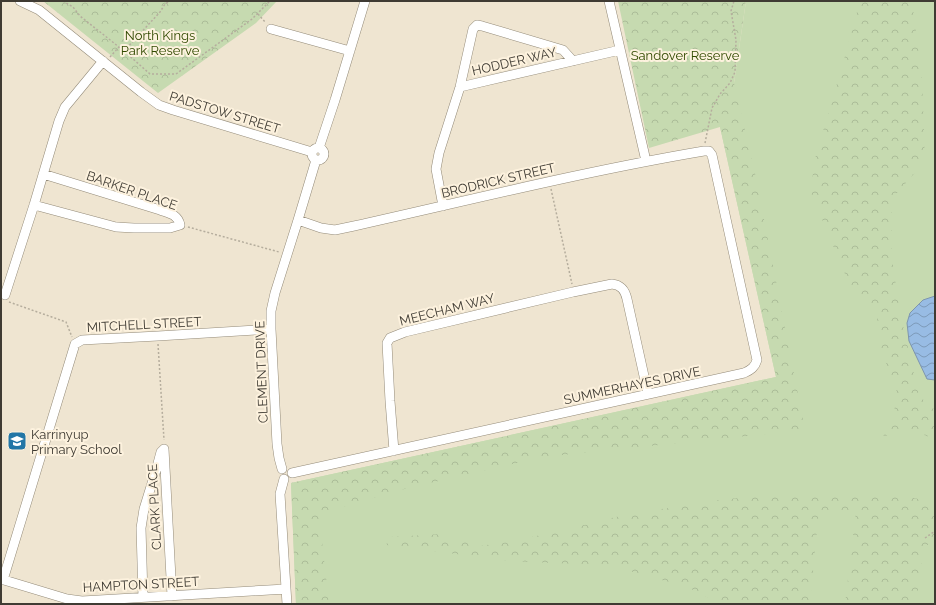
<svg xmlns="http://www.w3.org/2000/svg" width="936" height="605" font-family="Raleway,sans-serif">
<defs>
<pattern id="forest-crowns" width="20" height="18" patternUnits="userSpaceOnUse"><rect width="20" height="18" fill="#c6dab0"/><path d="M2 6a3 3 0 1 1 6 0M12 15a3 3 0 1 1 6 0" fill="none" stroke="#abbc98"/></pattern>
<pattern id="water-waves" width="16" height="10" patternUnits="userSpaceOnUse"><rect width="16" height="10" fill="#98bce4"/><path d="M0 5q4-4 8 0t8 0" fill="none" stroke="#7d9ab9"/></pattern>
</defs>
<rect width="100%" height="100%" fill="#efe5d1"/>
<path fill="#c6dab0" d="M746,1H935V604H296L291,483L776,377L720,127L734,83Z"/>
<path fill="url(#forest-crowns)" d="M43,1H277L256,23L158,93Z
M618,1H746L734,83L754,168L805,430L543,457L400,490L319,514L329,604H296L291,483L776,377L720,127L649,148Z
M860,1H912L922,77L925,161L892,199V259L900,312L919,396L935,410V439L905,428L883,437L894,412L897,392L880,347L876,308L855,298L811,193L814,162L843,63Z
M823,493L897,495L935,502V543L924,546L916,604H845L856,511L819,510L810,602L817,604H721L687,587L604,564H574L510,561L386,545L390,537L442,534L480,546L507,542L556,532L624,515L725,499Z"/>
<path fill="url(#water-waves)" stroke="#7d95af" d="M935,296V380L927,379L909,341L907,323L910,313L923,300Z"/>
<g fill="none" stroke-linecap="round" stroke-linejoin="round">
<g stroke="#948b79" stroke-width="10">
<path id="minor" d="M20,1L39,10L141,92L159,105L173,110L312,152
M609,1L646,161
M271,29L350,51
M460,87L620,50
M312 154a6 6 0 1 1 12 0a6 6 0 1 1-12 0Z
M319,148L335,100L365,1
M34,205L116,227L134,228H170L180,225C178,214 168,213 160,210L43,174
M443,206L436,169L439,153L460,87L473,29L477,25L482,26L563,50L573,61
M5,295L34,205L59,121L65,107L103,61
M164,449L172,596
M394,451L390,401L387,343L390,338L405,332L573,292L612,284C621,285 625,290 627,299L648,394
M282,469L279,458L277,444L271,329V311L275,293L298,220L316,160
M292,473L744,373C751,370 755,367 757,360L712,155L709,151H704C586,171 470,200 354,226L335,230L321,228L298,220
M284,479L280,494L287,604
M1,579L67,599L82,601L286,589
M3,580L75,344L82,340L158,336L271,329
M143,597L141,528L144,509L157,467L161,452L164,449"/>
</g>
<path stroke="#b5ad9d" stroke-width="1.5" stroke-dasharray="2 2" stroke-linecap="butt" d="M63,1L73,7L80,16L124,51L150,74H176L252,19L270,1
M258,14L266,23
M124,51L160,12L165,4L170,1H178
M110,57L119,47
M705,143L712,108L720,94L730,83L735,72L736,40L731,11L734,1
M551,189L572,284
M188,227L279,252
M9,302L66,322L72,337
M158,344L164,440
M925,538L935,531"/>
<use href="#minor" stroke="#fff" stroke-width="9"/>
</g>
<defs>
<g id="school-square" transform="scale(1)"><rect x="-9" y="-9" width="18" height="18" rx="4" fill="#2276a6" stroke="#fdf2de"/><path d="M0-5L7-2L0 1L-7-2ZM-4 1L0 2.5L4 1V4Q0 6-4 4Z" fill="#fff"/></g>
</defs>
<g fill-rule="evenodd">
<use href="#school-square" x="17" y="441"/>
</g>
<g text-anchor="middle" stroke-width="4" stroke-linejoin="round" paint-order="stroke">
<g font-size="13" fill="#314a00" stroke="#fdf2de">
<text x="160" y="40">North Kings<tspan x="160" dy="15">Park Reserve</tspan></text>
<text x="685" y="60">Sandover Reserve</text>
</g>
<g font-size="13" fill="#3f3b33" stroke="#fdf2de">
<text transform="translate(514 61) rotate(-13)" y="5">HODDER WAY</text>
<text transform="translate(225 112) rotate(17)" y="5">PADSTOW STREET</text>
<text transform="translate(498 180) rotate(-13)" y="5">BRODRICK STREET</text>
<text transform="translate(132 190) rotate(19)" y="5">BARKER PLACE</text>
<text transform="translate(447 309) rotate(-14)" y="5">MEECHAM WAY</text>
<text transform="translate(144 324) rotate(-3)" y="5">MITCHELL STREET</text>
<text transform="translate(261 372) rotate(-92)" y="5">CLEMENT DRIVE</text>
<text transform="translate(632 385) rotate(-12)" y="5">SUMMERHAYES DRIVE</text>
<text transform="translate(154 507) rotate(-93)" y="5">CLARK PLACE</text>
<text transform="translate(141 584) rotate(-3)" y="5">HAMPTON STREET</text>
</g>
<g font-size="13" fill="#3f3b33" stroke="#fdf2de" text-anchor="start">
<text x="31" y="439">Karrinyup<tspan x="31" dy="15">Primary School</tspan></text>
</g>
</g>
<rect width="936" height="605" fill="none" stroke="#3f3b33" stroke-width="4"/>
</svg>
